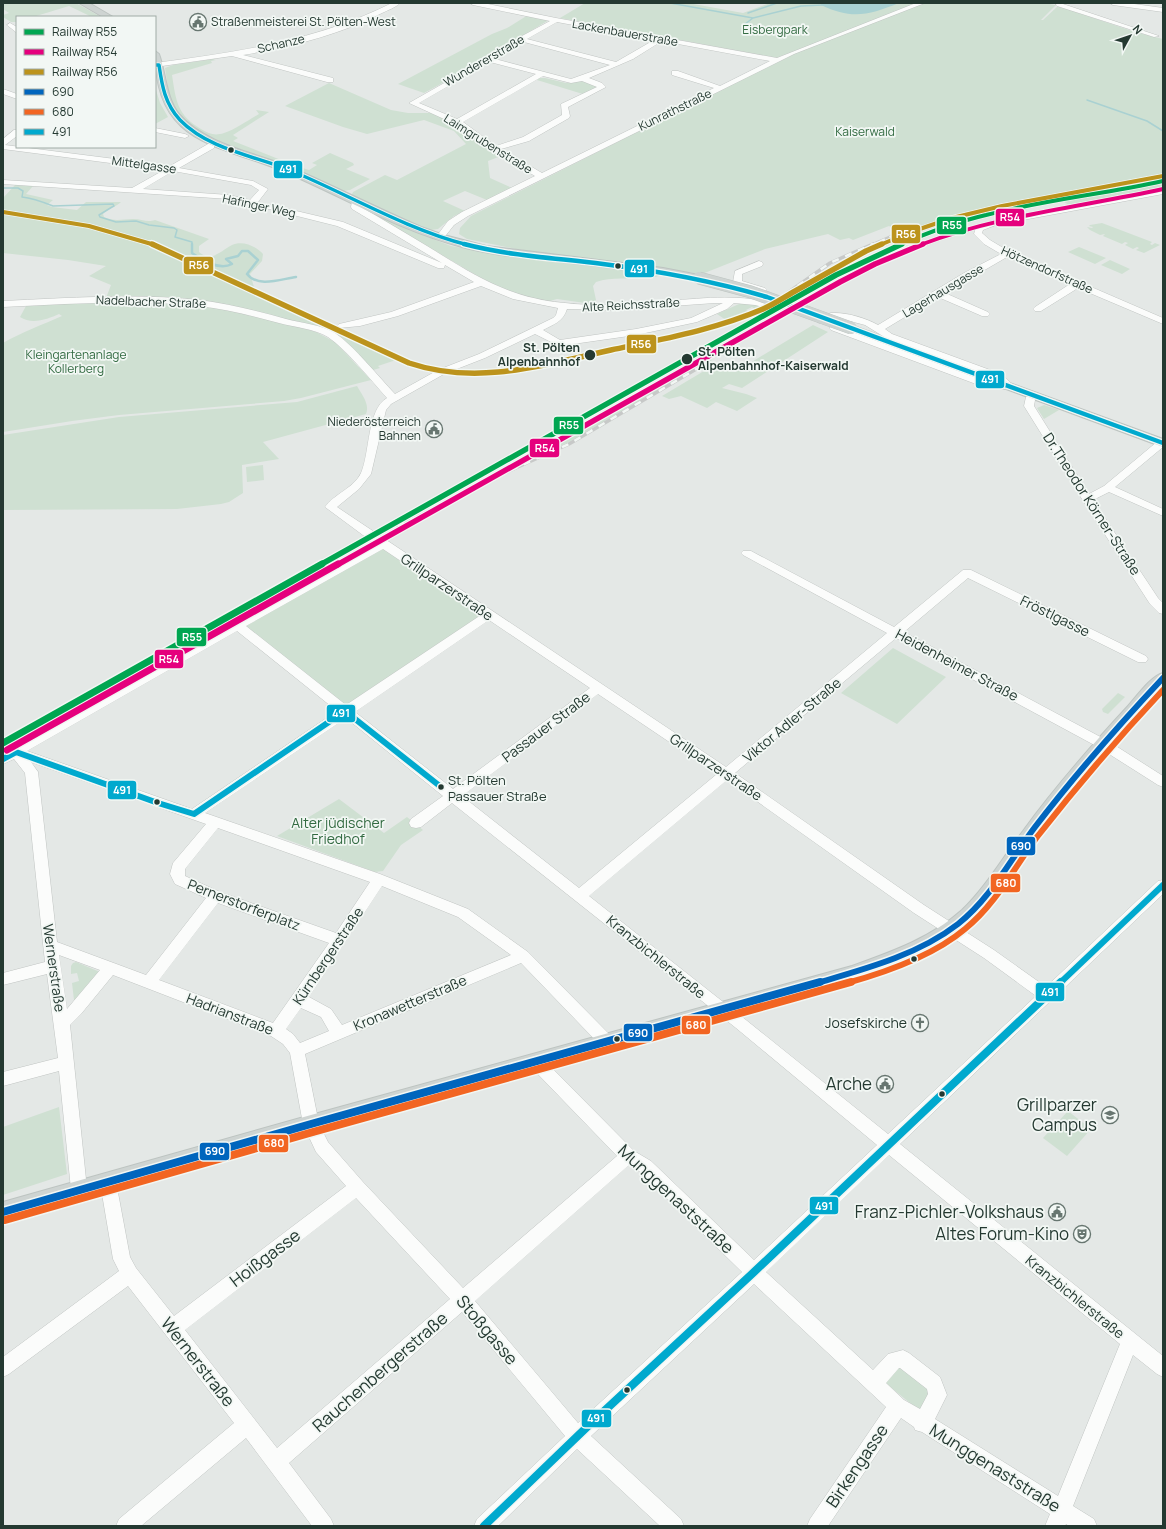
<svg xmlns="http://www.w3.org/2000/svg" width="1166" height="1529" font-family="Manrope,sans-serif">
<rect width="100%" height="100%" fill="#e4e8e6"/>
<path fill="#cfe0d2" d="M3,3H76L101,17H92L69,6L33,17H17V22H11L3,17V15L9,13L3,9Z
M585,3H688L743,13L770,3H918L777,58L560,18Z
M925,3H1044L1055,5L1058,3L1041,20H1043L1058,6L1135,32L1163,39V174C1117,187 1069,193 1022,201C983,208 945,218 907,232L902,230L898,231L889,226L853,240L849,238L840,240L828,234L765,249L702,274L516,249L467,239L459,234L460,228L471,216L782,59L806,48Z
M528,15L549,20L485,58V60L424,93L398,84L492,34L507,28Z
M213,59L216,60L211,61L212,63L172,75C176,101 177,115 201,129C209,134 215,136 224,133C236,129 248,120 259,114L256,110L269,112L233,135L238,138L233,141L286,162L276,163L214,139L189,125L175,110L169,94L165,68L173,65Z
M539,78H545L566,83L582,81L599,87L586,95L537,80Z
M329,83L391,110L408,113H433L453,122L501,156L488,161L490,178L512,188L487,200L465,191L443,201L465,211L454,216L438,229L431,230L403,220L353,196L352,194L353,192L385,175L397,180L466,144L454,131L424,120L367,134L343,127L285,106Z
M155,87L160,103L168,117L155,124Z
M330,153L353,163L354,165L346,169L370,179L350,190L343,191L289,167L290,164L309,170L317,165L312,163Z
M1163,182V189L1075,205L1067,204L1063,201Z
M16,184L33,186L26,194L53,200L47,205L52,207L77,210L86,202H121C116,207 107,209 103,214L104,217C114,222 123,219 133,219C142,219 147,223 155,220L209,239L199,246V252C203,255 207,258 213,256C219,254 226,248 232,245C242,240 256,246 263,254L262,261L250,274L254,287L404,360L158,245C108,226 56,218 3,211V198Z
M3,213L43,219L101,230L147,243L396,360L378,366L380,368L373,370L341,340L262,313L213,303L106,298L111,285L89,276L106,266L68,260L3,253Z
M375,213L425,236L451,246L513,257L662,275C641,283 617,274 596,282L593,286L596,300L592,304L557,299L550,301L525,297L493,285L372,214Z
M1102,223L1152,242L1150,244L1152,245L1155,243L1160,245L1144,253L1136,250L1139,248L1137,247L1133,249L1125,245L1128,243L1125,242L1122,244L1103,236L1105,234L1100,235L1090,230L1087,227L1092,228L1093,227L1089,226L1090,225Z
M1079,247L1106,258L1095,264L1068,252Z
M1110,260L1130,269L1122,274L1101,265Z
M92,301L187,303L244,312L316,332L335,342L371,380L301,398L284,401L119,415L72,421L3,432V343C22,332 42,325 62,316L59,314C48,319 32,325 20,317L26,306Z
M739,304H752L765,306L756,310L752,307L746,310L750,313L726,320L717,314Z
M813,325L828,332L742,388L729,384L722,388L746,394L757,398L737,411L716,402L707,408L681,396L669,399L662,396L709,368L702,364L569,442L498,473L570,436L706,358L735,372Z
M357,386C362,395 370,404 366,414L263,442L279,459L242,465L243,493L229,502L221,504L177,509L3,510V435L119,417L297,402Z
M1044,405L1059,410L1044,419L1037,408Z
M263,465L264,480L247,482L246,467Z
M383,544L489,615L345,711L238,626Z
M893,648L946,677L897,724L841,693Z
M1118,693L1125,697L1108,714L1103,712L1102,709Z
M339,799L384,833L407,817L423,830L401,845L383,871L375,872L277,836Z
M76,962L100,972L76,1000H74L72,983L79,981L77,973L71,974V966L73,963Z
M59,1107L67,1174L3,1195V1127Z
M1068,1111L1091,1129L1067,1156L1043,1138Z
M902,1365L933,1394L921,1412L883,1381Z"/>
<path fill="#a9d1d2" d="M821,3H899C869,15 852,20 821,5Z"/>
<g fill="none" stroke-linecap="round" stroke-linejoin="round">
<path stroke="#a9d1d2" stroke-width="1.5" d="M670,3L753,18L801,6L823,5
M748,13L777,3
M745,24L753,18
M1087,100L1147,121L1163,131
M3,188H18L23,191L22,197C33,198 43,202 53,206L113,204L114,206L112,207L99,215L100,217L116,222L136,221L149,225L174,228L177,230L175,237L192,242V245"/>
<path stroke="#a9d1d2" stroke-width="2.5" d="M192,244V253C202,260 219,271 232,264L226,259L238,256L242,251H248L258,260L247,274C258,288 281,279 296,277"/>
<g stroke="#c1c5c3" stroke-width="1">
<path id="minor" d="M392,3H400C395,8 388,10 382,13C339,35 290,47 243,55L333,78V82H327L232,56L155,67V63C238,52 316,41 392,3Z
M470,3H483L556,18L777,58L916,3H925L794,54L468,216L454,225L443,239L440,240L436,237L448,221L462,212L535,176L492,151L455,124L409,103L515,43L520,39L522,36L550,21L473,5ZM557,22L654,40L616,62L527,39ZM662,41L770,61L720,86L678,71H672V75L714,88L542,173L501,149L529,141L569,118L570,116L568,107L606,87L602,83L589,78L633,59ZM524,42L610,65L571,79L495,59ZM490,62L536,74L457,119L419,103ZM543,76L571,83L582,81L597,87L561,104L562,115L523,137L496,146L463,122Z
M1057,3H1064L1063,4L1159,36L1154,37L1057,6L1056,5Z
M1110,3H1127L1163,8V12L1113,5Z
M10,23L17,27V33L7,25Z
M3,89L17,94V99L3,94Z
M155,128L185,134L189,136L185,138L155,132Z
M14,130H17V136L5,145L170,166L208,144H214V148L179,168L253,181L268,189L258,202L343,222L442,263L352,209L351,207L352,201L361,200L362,202L359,206C382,219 404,232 427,246C474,275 508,298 565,303C599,307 634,304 668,301C706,298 744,293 781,306L783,308L781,310L778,311L755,305L734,303L727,309L697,322L636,335L559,346L535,334L485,358L444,374L391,404L386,410L371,474L359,489L337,507L726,767L887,633L743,555L741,553L743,551H751L894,627L963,570H971L1146,656L1148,659L1146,662H1138L968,578L904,632L1108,741L1163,776V787L1158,785L1098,747L896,638L735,773L924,905L994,950L1046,987L1158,881L1163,880V894L900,1144L1163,1356V1377L1157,1374L1133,1355L1073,1506L1094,1519L1097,1526H1069L1066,1524L1065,1526H1045L1050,1514L922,1432L915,1430L914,1427L901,1418L828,1526H807L810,1519L886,1407L754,1284L591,1436L681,1519L684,1526H660L577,1449L498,1526H474L477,1519L565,1436L462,1312L289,1463L331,1519L334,1526H312L246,1438L141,1526H116L119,1519L234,1423L128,1286L9,1374L3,1377V1357L119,1271L113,1259L100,1182L102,1177L108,1174L114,1177L116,1182L130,1257L136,1268L174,1316L346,1186L316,1152L303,1124L290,1053L283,1044L271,1036L113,975L81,1014L70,1025L87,1189L85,1194L79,1197L73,1194L71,1189L59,1071L3,1086V1072L58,1058L47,974L3,985V973L45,962L25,773L14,759L3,764V753L150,669L375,544L325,507C334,494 354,488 361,473C370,453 367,409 387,398C371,380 347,350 328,337C315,329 294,327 279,323C253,316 226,309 199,306C134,299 68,304 3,307V301C68,298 135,293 200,300C229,304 257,311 286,319C301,323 322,325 335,333C354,346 378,376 395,394L438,370L479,354L553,318L556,315L558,308L513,299L481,286L398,316L360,326L339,328L337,326L339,324L391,312L474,282L445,265L444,268H438L337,226L229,199L3,184V180L132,188L164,170L3,149V139ZM173,171L251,185L259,190L250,200L229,195L143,189ZM715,303H723L691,318L636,329L560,340L543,330C554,324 563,322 567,309L615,310ZM383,549L481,615L346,705L246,626ZM489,620L590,688L453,789L355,712ZM237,631L337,711L192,809L27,751ZM598,694L717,774L579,888L462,796ZM346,718L443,796L411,819L409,823L411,827L416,828L421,827L452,803L736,1028L877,1145L754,1260L651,1161L634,1151L540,1056L535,1054L530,1056L527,1061L530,1066L617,1156L463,1288L363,1182L328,1142L319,1124L305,1054L521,963L601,1046L606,1047L611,1046L614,1041L611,1036L528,952L468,909L380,874L205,813ZM31,762L206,824L173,863L170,874L175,884L206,898L146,975L57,942L38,772ZM727,780L914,913L984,958L1036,996L888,1134L746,1020L589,896ZM218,828L370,882L336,933L220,892L185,876V869ZM382,886L458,917L511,955L342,1025L331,1009L309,997ZM218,903L329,943L273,1023L159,980ZM59,955L100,970L67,1009ZM301,1008L321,1017L329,1031L300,1043L293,1034L286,1029ZM889,1155L1120,1344L1058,1496L935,1419L947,1395L940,1377L909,1353L903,1350L888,1354L873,1370L766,1272ZM629,1165L639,1171L742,1272L578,1423L475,1301ZM356,1198L450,1299L277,1448L185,1330ZM899,1368H900L927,1389L928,1394L920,1409L904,1400L886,1383Z
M1163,190V194L996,225L983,230L982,233L990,240L1010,252L1163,318V324L1078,288L1041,311H1035L1033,309L1035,307L1070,284L1007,257L945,293L988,312L990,314L988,316H982L938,297L885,329L892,334L1001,374L1014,386L1016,388L1014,390L984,387L831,330L829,328L834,325L837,326L989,382L1001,384L995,378L886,338L865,325L850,321L832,319L819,323L814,320L816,318C821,317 826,314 831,313C846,312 866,318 878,325L964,273L1001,254L984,244L974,234L976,227L991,221Z
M759,261L762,262L763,264L762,266L742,274V281L765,288L767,290L765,292H759L734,284L733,282L735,271Z
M1034,393L1039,396L1035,400L1034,406L1089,494L1104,486L1158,441L1163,440V447L1115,487L1163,509V516L1109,492L1093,500L1158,598L1163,603V614L1159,613L1150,604L1082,499L1024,406L1026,397Z"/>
</g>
<g stroke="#bdc4c1" stroke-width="2">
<path id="major" d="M79,3H89L113,17H103Z
M155,51L159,54C166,73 166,98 179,114C204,144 256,153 290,167C334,186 377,208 421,227L444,235L486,246L663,268L699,275L705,278L699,281C651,272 603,267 555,261C524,258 492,255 462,247C400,231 345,198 287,173C217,143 155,146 155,51Z
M851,325L1163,439V447L847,330L845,328L847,326Z
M1163,673V687C1118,735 1076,786 1036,838C1013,869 995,905 964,928C932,954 891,967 852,980L311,1133L3,1222V1202L311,1115L852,966C891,952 931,938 962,910C986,887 1003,857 1023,831C1055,787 1091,746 1128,706C1137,696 1151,676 1163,673Z"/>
</g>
<use href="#minor" fill="#fbfcfb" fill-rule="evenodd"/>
<use href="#major" fill="#ced4d2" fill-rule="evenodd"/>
<g stroke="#c7c9c8" stroke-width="2.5">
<path id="rail-far1" d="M871,245L901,232"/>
</g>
<g stroke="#c7c9c8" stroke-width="3.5">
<path id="rail" d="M752,318L830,263L873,244
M398,526L457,498L500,475L569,444L698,368"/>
</g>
<use href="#rail-far1" stroke="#f2f7f4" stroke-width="1.5" stroke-dasharray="5" stroke-linecap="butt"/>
<use href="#rail" stroke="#f2f7f4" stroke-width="2.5" stroke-dasharray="7" stroke-linecap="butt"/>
<g stroke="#bdc4c1" stroke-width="13" stroke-linecap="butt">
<path id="major-bridge" d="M699,278L751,292L851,328"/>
</g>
<use href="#major-bridge" stroke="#ced4d2" stroke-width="12"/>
<g stroke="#f2f7f4" stroke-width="9">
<path id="bus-1-far1" d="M817,983C865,969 918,955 958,924C991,898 1010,860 1035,827C1075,775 1118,726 1163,678"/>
</g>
<g stroke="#f2f7f4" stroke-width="11">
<path id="bus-1" d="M3,1212L311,1124L820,982"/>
</g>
<g stroke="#f2f7f4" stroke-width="9">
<path id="bus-2-far1" d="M847,983C887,972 933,956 965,929C996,904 1014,868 1037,837C1077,786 1119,737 1163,690"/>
</g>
<g stroke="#f2f7f4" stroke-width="11">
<path id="bus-2" d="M5,1220L313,1132L851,982"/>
</g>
<g stroke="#f2f7f4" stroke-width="5">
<path id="bus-3-far3" d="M155,65H159C162,86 165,104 180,120C209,150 256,156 292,171C351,196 406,229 468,245"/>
</g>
<g stroke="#f2f7f4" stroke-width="7">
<path id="bus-3-far2" d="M464,244C510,256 556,258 603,264C659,271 713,281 767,297L1163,443"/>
</g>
<g stroke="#f2f7f4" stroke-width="9">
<path id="bus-3-far1" d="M3,759L16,752L158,803L194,814L345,711L441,787
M1060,983L1163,885"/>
</g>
<g stroke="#f2f7f4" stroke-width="11">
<path id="bus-3" d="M484,1526L587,1427L754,1272L1061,982"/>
</g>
<use href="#bus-1-far1" stroke="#0065bd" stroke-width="6"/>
<use href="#bus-1" stroke="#0065bd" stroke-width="8"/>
<use href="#bus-2-far1" stroke="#f26522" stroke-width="6"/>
<use href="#bus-2" stroke="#f26522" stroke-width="8"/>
<use href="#bus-3-far3" stroke="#00a9ce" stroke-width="3.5"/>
<use href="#bus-3-far2" stroke="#00a9ce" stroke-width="4.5"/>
<use href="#bus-3-far1" stroke="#00a9ce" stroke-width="6"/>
<use href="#bus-3" stroke="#00a9ce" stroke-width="8"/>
<g stroke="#f2f7f4" stroke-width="5.5">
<path id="rail-1-far2" d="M899,245C927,233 956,222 986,215C1044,200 1104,194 1163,181"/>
</g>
<g stroke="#f2f7f4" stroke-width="8">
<path id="rail-1-far1" d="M320,565L836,275L902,244"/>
</g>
<g stroke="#f2f7f4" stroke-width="10">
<path id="rail-1" d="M3,743L322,564"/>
</g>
<g stroke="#f2f7f4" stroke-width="5.5">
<path id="rail-2-far2" d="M920,245C999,215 1081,207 1163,189"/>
</g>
<g stroke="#f2f7f4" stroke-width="8">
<path id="rail-2-far1" d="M337,565L840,282L875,264L923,244"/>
</g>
<g stroke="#f2f7f4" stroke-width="10">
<path id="rail-2" d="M7,750L338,564"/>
</g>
<g stroke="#f2f7f4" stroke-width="5.5">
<path id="rail-3-far1" d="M3,212L89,226L155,245
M880,245L908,233L952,218L1002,206L1163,176"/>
</g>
<g stroke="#f2f7f4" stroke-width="8">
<path id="rail-3" d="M152,244L409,363C477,386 544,365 611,350C663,339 714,330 763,309C775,304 786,296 797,290C820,277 843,264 866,251L882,244"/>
</g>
<use href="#rail-1-far2" stroke="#00a651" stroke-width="4"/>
<use href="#rail-1-far1" stroke="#00a651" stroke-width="5.5"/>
<use href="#rail-1" stroke="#00a651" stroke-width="7"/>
<use href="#rail-2-far2" stroke="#e5007d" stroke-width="4"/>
<use href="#rail-2-far1" stroke="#e5007d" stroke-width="5.5"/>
<use href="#rail-2" stroke="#e5007d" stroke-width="7"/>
<use href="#rail-3-far1" stroke="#bc931c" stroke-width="4"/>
<use href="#rail-3" stroke="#bc931c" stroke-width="5.5"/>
</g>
<defs>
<g id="civic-ring" transform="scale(0.9)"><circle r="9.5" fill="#f2f7f4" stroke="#677670" stroke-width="1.5"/><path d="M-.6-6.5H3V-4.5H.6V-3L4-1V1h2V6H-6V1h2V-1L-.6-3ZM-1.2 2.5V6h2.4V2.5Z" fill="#677670"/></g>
<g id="church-ring" transform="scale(0.9)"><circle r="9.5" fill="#f2f7f4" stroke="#677670" stroke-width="1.5"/><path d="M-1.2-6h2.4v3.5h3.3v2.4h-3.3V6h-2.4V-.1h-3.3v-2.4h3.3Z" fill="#677670"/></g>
<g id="school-ring" transform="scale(0.9)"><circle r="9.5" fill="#f2f7f4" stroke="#677670" stroke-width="1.5"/><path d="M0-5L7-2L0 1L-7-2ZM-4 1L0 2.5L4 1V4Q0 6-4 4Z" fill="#677670"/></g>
<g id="theatre-ring" transform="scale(0.9)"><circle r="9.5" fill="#f2f7f4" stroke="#677670" stroke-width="1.5"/><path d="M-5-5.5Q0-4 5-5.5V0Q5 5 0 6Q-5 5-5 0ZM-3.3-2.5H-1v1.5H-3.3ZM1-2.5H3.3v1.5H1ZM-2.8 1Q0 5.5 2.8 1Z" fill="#677670"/></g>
</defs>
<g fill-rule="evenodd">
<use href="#civic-ring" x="198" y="22"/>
<use href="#civic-ring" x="434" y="429"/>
<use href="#church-ring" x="920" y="1023"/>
<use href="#civic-ring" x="885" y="1084"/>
<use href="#school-ring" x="1110" y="1115"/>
<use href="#civic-ring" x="1057" y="1212"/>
<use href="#theatre-ring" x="1082" y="1234"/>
</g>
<g fill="#243931" stroke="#f2f7f4" stroke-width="1.5">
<circle cx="231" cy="150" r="3.5"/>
<circle cx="618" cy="266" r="3.5"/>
<circle cx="590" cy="355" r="6"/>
<circle cx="687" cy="359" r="6"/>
<circle cx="441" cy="787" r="3.5"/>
<circle cx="157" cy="802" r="3.5"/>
<circle cx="914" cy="959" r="3.5"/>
<circle cx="617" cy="1039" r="3.5"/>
<circle cx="942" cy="1094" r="3.5"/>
<circle cx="627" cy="1390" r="3.5"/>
</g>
<g text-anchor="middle" stroke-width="3.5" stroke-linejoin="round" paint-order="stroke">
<g font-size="12" fill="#243931" stroke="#f2f7f4" text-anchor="start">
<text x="211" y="26">Straßenmeisterei St. Pölten-West</text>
<text x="421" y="426" text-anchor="end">Niederösterreich<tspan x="421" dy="14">Bahnen</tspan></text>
</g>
<g font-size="12" fill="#336b42" stroke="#f2f7f4">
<text x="775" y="34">Eisbergpark</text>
<text x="865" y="136">Kaiserwald</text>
<text x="76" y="359">Kleingartenanlage<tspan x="76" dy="14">Kollerberg</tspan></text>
</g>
<g font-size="12" fill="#243931" stroke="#f2f7f4">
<text transform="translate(625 33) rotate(10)" y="4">Lackenbauerstraße</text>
<text transform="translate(281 44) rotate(-13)" y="4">Schanze</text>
<text transform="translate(484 61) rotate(-30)" y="4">Wundererstraße</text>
<text transform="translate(675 110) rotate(-26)" y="4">Kunrathstraße</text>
<text transform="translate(488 144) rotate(32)" y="4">Laimgrubenstraße</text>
<text transform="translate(144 165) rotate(8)" y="4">Mittelgasse</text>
<text transform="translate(259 206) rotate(12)" y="4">Hafinger Weg</text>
<text transform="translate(1047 270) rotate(24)" y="4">Hötzendorfstraße</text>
<text transform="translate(943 291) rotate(-31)" y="4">Lagerhausgasse</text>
<text transform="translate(151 302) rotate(2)" y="4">Nadelbacher Straße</text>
<text transform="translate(631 305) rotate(-3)" y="4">Alte Reichsstraße</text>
</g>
<g font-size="12" font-weight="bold" fill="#243931" stroke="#f2f7f4" text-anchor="end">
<text x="580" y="352">St. Pölten<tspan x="580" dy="14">Alpenbahnhof</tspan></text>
<text x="698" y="356" text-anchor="start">St. Pölten<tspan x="698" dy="14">Alpenbahnhof-Kaiserwald</tspan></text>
</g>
<g font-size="13" fill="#243931" stroke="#f2f7f4" text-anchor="start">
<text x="448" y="785">St. Pölten<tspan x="448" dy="16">Passauer Straße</tspan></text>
</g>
<g font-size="14" fill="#243931" stroke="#f2f7f4">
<text transform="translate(1092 504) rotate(57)" y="5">Dr.Theodor Körner-Straße</text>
<text transform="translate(447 587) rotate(34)" y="5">Grillparzerstraße</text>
<text transform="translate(1055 616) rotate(26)" y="5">Fröstlgasse</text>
<text transform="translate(957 665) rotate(28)" y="5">Heidenheimer Straße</text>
<text transform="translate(792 720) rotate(-40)" y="5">Viktor Adler-Straße</text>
<text transform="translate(546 727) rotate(-37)" y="5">Passauer Straße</text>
<text transform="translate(716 767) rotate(34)" y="5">Grillparzerstraße</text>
<text transform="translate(244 905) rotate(21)" y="5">Pernerstorferplatz</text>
<text transform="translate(328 956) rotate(-56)" y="5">Kürnbergerstraße</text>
<text transform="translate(656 957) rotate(39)" y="5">Kranzbichlerstraße</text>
<text transform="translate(54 968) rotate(82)" y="5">Wernerstraße</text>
<text transform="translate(410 1003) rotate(-23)" y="5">Kronawetterstraße</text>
<text transform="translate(230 1014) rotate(21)" y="5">Hadrianstraße</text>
<text transform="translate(1075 1297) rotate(39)" y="5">Kranzbichlerstraße</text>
</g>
<g font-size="14" fill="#336b42" stroke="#f2f7f4">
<text x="338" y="828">Alter jüdischer<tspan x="338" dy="16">Friedhof</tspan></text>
</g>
<g font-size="14" fill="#243931" stroke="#f2f7f4" text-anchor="end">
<text x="907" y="1028">Josefskirche</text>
</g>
<g font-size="17" fill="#243931" stroke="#f2f7f4" text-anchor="end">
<text x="872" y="1090">Arche</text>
<text x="1097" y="1111">Grillparzer<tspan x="1097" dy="20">Campus</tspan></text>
<text x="1044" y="1218">Franz-Pichler-Volkshaus</text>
<text x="1069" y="1240">Altes Forum-Kino</text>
</g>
<g font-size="17" fill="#243931" stroke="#f2f7f4">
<text transform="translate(676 1199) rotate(43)" y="6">Munggenaststraße</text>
<text transform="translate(265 1258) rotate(-37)" y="6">Hoißgasse</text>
<text transform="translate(487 1330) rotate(50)" y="6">Stoßgasse</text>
<text transform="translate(198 1362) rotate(52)" y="6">Wernerstraße</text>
<text transform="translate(380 1372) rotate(-41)" y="6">Rauchenbergerstraße</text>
<text transform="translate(857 1466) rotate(-56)" y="6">Birkengasse</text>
<text transform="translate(995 1468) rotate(32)" y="6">Munggenaststraße</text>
</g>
</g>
<g stroke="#f2f7f4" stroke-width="1.5">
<rect x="273" y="160" width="30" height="19" rx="4" fill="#00a9ce"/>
<rect x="995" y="208" width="30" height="19" rx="4" fill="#e5007d"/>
<rect x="936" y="216" width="31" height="19" rx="4" fill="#00a651"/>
<rect x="891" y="224" width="30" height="20" rx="4" fill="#bc931c"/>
<rect x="183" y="256" width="31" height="19" rx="4" fill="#bc931c"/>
<rect x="624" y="259" width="31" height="19" rx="4" fill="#00a9ce"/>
<rect x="626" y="334" width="31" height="20" rx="4" fill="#bc931c"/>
<rect x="975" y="370" width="30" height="19" rx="4" fill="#00a9ce"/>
<rect x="553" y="416" width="31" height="19" rx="4" fill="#00a651"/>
<rect x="529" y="438" width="31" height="20" rx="4" fill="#e5007d"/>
<rect x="176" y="627" width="31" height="20" rx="4" fill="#00a651"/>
<rect x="154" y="649" width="30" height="20" rx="4" fill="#e5007d"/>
<rect x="326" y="704" width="30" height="19" rx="4" fill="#00a9ce"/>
<rect x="107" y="780" width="30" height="20" rx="4" fill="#00a9ce"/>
<rect x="1006" y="836" width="30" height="20" rx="4" fill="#0065bd"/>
<rect x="990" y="873" width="31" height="20" rx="4" fill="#f26522"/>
<rect x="1035" y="982" width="30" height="20" rx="4" fill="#00a9ce"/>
<rect x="681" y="1015" width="30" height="20" rx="4" fill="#f26522"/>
<rect x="623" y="1023" width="30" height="19" rx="4" fill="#0065bd"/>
<rect x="258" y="1134" width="31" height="19" rx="4" fill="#f26522"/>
<rect x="199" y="1142" width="31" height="19" rx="4" fill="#0065bd"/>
<rect x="809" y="1196" width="30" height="19" rx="4" fill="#00a9ce"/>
<rect x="581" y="1409" width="31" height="19" rx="4" fill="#00a9ce"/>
</g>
<g font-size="11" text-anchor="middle" font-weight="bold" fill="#fff">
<text x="288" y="173">491</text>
<text x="1010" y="221">R54</text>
<text x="952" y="229">R55</text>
<text x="906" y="238">R56</text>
<text x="199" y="269">R56</text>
<text x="639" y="273">491</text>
<text x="641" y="348">R56</text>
<text x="990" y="383">491</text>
<text x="569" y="429">R55</text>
<text x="545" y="452">R54</text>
<text x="192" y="641">R55</text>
<text x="169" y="663">R54</text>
<text x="341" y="717">491</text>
<text x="122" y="794">491</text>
<text x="1021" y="850">690</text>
<text x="1006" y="887">680</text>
<text x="1050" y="996">491</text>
<text x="696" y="1029">680</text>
<text x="638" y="1037">690</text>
<text x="274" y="1147">680</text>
<text x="215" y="1155">690</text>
<text x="824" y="1210">491</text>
<text x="596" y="1422">491</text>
</g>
<rect width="1166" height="1529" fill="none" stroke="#243931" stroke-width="8"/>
<rect x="16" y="16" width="140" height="132" fill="#f2f7f4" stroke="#a0aba6"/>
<rect x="24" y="29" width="20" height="6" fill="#00a651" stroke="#a0aba6"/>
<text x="52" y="36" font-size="12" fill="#243931">Railway R55</text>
<rect x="24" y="49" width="20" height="6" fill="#e5007d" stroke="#a0aba6"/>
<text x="52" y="56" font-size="12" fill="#243931">Railway R54</text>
<rect x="24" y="69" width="20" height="6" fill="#bc931c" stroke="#a0aba6"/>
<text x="52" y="76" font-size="12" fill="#243931">Railway R56</text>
<rect x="24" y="89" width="20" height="6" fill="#0065bd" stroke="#a0aba6"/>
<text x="52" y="96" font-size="12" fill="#243931">690</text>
<rect x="24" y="109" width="20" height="6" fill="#f26522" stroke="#a0aba6"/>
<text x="52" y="116" font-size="12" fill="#243931">680</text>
<rect x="24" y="129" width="20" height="6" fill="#00a9ce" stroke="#a0aba6"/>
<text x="52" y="136" font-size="12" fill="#243931">491</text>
<g transform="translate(1130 36) rotate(50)" stroke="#f2f7f4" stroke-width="3" paint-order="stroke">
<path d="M0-3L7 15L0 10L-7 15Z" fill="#243931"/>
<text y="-6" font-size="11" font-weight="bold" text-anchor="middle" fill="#243931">N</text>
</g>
</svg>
